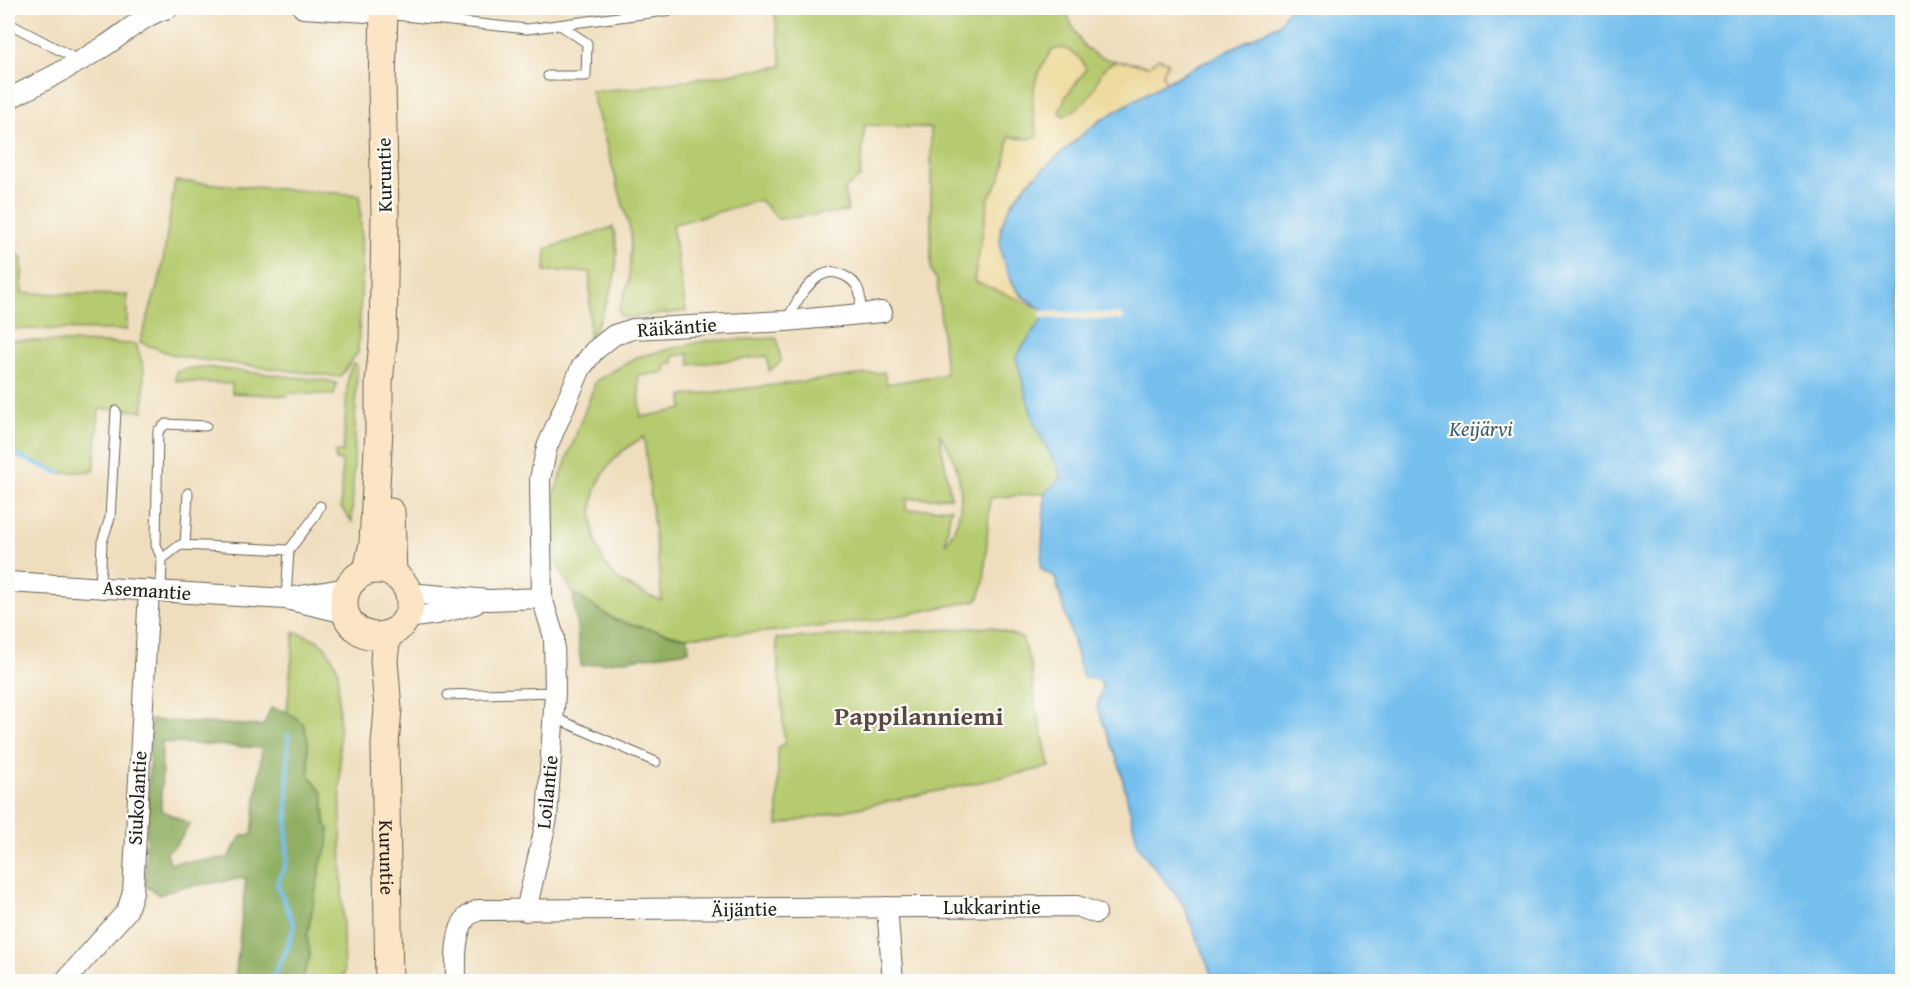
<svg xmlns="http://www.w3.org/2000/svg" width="1910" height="989" font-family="'Gentium Book Plus',serif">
<rect width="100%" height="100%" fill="#fdfcf7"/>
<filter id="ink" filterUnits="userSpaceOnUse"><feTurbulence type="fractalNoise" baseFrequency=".0167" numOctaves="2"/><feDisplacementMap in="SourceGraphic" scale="12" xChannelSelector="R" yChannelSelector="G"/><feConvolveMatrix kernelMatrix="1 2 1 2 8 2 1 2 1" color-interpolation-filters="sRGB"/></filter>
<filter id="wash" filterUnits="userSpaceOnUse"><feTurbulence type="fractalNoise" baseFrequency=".008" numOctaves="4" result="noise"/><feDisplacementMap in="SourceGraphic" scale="24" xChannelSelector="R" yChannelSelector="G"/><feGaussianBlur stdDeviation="1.35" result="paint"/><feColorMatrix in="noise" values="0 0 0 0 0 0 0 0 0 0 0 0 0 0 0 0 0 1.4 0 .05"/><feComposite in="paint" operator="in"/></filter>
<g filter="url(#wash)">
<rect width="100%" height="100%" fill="#efdebd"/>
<path fill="#b6cb6f" stroke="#697446" stroke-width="1.5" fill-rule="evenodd" d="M774,8H1064C1079,38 1081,57 1118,61C1100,67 1102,73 1095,89C1089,101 1076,112 1063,116L1059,112L1066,96L1086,70L1044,62C1031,93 1030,104 1038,136L1033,139L1009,136L1005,163L1001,177L989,197L974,280L1042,309L1043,318L1016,357L1033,420L1062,477L1045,493L990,498L984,582L978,600L877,620L779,631L681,637L615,620L573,593L556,562L554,494L596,381L637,357L704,341L777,338L781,362L769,371L767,356L690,365L689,354L673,356L674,363L666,364V372L638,376L641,417L683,409L682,396L884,372L887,384L946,374L937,280L931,271V128L865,125L860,177L844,190L848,211L778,219L760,200L672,225L686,311L628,318L620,316L619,310L629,281L631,233L591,91L635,88L782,66ZM939,433C962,466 971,510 945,544L951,508L906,510V499L951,497ZM644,437L662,600C652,599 645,594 637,590C631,587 625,584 620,581C594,560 585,512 599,482C608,462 625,447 644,437Z
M175,181L360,195L362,275L358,352L340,377L196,359L171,354L140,342L161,274Z
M613,227C625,272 607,302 589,342L590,272L545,271L546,249Z
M8,245L22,258V293L127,295V330L8,329Z
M8,340L136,344L144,369V411L99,409L94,471L60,473L8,452Z
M353,364H356L357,366L352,522L341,507L342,461L336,460L335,452H343L348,375Z
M204,367L330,381L337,384L334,395L290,393L287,396L232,393V384L176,381V372L185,369Z
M991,627L1022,638L1031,665L1035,704L1050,767L778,825V748L785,743L776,639Z
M294,632C321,639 327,644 338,670L344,981H302L310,955L307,936L322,859L328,846L323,794L309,775L308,740L303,723L287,712Z"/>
<path fill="#90af62" stroke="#56663f" stroke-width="1.5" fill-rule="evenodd" d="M573,593L615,620L681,637H688L689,651L581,666Z
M271,708L287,712L303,723L308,740L309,775L323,794L325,824L329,829L328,846L322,859L307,936L310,955L302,981H235L246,878L178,888L159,895L145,885L151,720L263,726ZM162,742L262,748L252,835H242L228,858L170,863L167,852L177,844L190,824L161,810Z"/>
<path fill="#eeda9e" stroke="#857b5d" stroke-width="1.5" d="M1062,48C1074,52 1083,58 1086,70L1066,96L1059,112L1063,116C1075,112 1088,101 1094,89C1100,78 1101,64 1117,62C1126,60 1139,65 1149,66L1159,58L1168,62L1163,73L1166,83L1100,120L1026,184L1013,201L1000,228L1007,270L1010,280L1022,297L1042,309L974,281L989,197L1001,177L1005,163L1009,136C1019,139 1029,141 1038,136C1029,102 1030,80 1052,50Z"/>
<path fill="#75bfee" stroke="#486e85" stroke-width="1.5" d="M1289,8H1902V981H1214L1183,904L1138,846L1120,767L1097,707L1102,687L1100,680L1083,677L1055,577L1041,569L1045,493L1062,477L1033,420L1016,357L1043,318L1042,309C1017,294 1014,289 1004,262C986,214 1032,179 1064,151C1077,140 1089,127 1103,119C1159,84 1220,55 1279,24Z"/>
<path fill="#efdebd" d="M1040,311L1123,314L1124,320L1039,318Z"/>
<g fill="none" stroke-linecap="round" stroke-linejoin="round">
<path stroke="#75bfee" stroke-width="4.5" d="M8,452L60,473
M270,982L287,949L294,925L277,884L287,862L288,735"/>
</g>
</g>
<g filter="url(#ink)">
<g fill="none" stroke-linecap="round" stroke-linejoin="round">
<g stroke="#666054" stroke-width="11">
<path id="lane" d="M385,14L527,29L688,8
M8,23L80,61
M548,76H586L587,43L560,25
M786,321C795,305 804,286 820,276C833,267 854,277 859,291C862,299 860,307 859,315
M185,545L188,493
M162,559L156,545L158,431L166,424L206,426
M100,587L102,542L110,518L116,411
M161,590L162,559L180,545L289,550L313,519L320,506
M286,599L289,550
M448,695L555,692
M553,717L656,762"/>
</g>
<g stroke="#666054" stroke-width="22">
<path id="street" d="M303,8L383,13
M8,99C41,83 73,66 105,46C125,33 145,14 168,8
M8,582L286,599L346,613
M409,593L489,600L542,598
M294,597L348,588
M407,618L436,614L475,604
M887,907L893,982
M526,911L547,818L555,692L554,637L542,598L540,479L547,447L581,368L594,351L614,335L633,329L786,321L882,312
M64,982L127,911L133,892L149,590
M456,982C456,963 454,933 466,918C469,914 475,912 479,910L1077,906L1096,913"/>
</g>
<g stroke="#666054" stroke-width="29">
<g id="secondary">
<path d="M391,512L393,573"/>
<circle cx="377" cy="603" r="33"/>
<path d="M367,571L373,543L379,429V382L383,343L385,215L382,86L384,8"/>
<path id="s1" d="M387,634L384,660L388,709L385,745L389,982"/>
</g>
</g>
<use href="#lane" stroke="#fff" stroke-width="9"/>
<use href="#street" stroke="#fff" stroke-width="20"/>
<use href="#secondary" stroke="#fce5c4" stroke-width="27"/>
</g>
</g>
<g text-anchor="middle" stroke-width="4.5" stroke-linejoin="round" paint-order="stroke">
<g font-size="20" fill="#1c1c1c" stroke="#fdfcf7">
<text transform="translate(384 175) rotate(-91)" y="7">Kuruntie</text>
<text transform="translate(677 327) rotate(-4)" y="7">Räikäntie</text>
<text transform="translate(147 590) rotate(4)" y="7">Asemantie</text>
<text transform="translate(547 792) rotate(-84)" y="7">Loilantie</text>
<text transform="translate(137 798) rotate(-87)" y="7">Siukolantie</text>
<text dy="7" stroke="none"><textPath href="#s1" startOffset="224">Kuruntie</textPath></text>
<text x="992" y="914">Lukkarintie</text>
<text transform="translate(744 909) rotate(-1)" y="7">Äijäntie</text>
</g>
<g font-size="21" font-style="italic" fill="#405d70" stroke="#fdfcf7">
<text x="1481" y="436">Keijärvi</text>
</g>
<g font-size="26" font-weight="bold" fill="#5b4743" stroke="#fdfcf7">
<text x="919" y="725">Pappilanniemi</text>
</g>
</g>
<rect width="1910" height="989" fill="none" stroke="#fdfcf7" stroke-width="30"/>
</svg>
